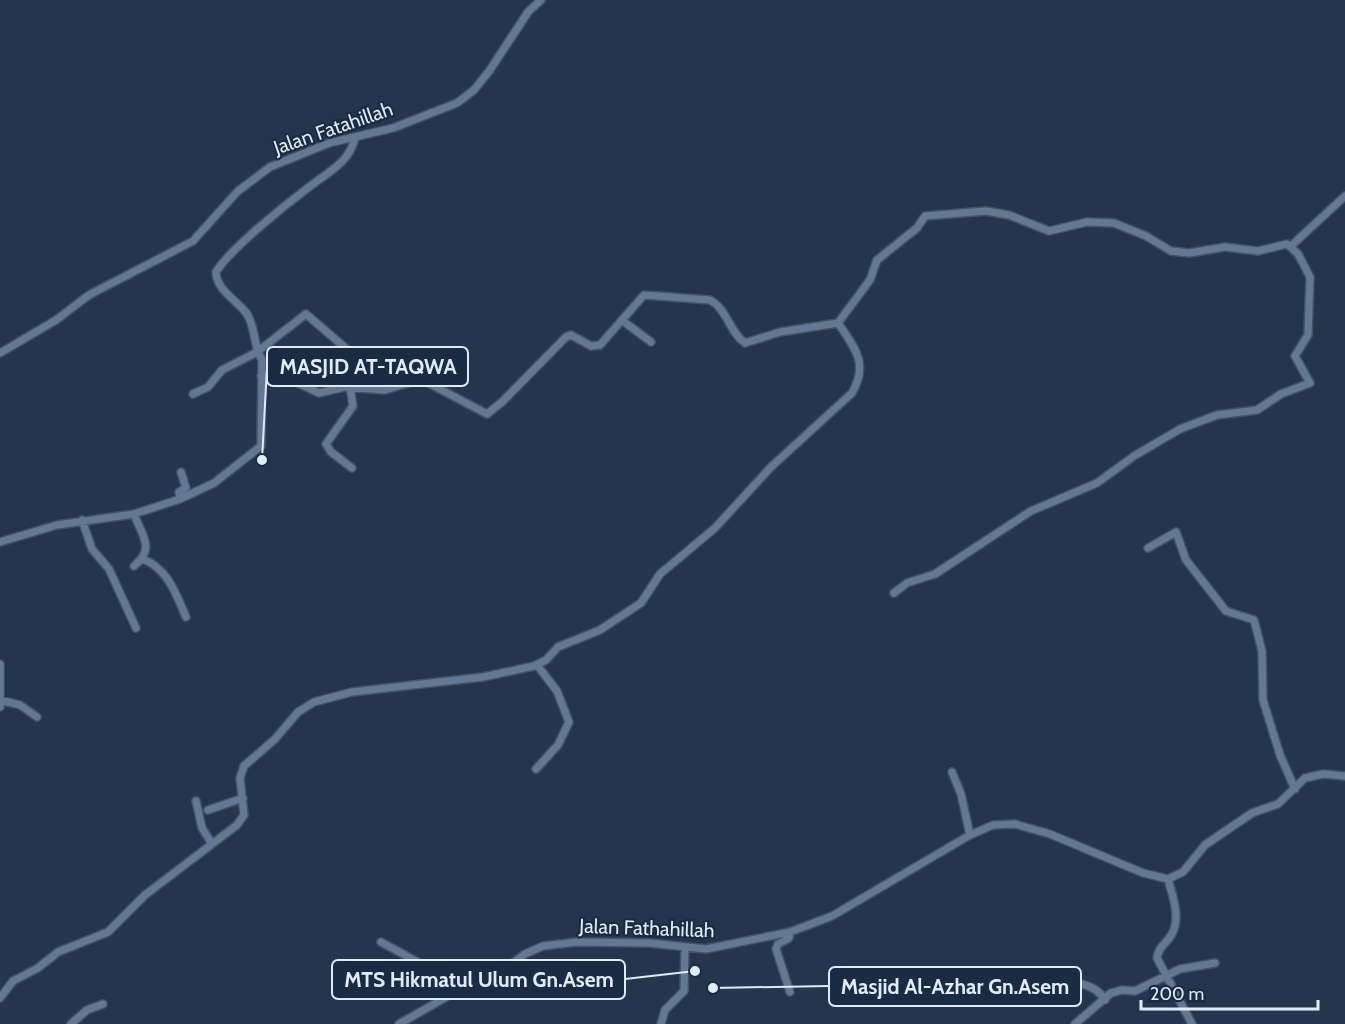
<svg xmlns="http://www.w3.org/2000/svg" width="1345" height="1024" font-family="Cabin,sans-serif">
<rect width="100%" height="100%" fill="#24364e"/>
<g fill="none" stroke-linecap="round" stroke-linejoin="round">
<g stroke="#435367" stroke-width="10">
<path id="minor" d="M1291,246L1345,196
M623,321L651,342
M0,353L56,320L89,295L193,241L238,191L270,167L329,143L393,128L457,103L474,90L490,70L528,12L541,0
M261,376H283L319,393L345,387L385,390L421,379L487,414L502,402L566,337L571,335L591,346L600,345L644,295L710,300C728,310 729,332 745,343L780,332L838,323L870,280L877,260L917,228L925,216L986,211L1009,215L1049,231L1087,222L1114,223L1146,236L1171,251L1189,253L1225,247L1258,251L1287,244L1298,254L1310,277L1308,335L1295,356L1310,383L1281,394L1257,410L1217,415L1180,429L1134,456L1097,483L1031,511L935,574L907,583L894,593
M350,387L353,406L326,444L331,452L352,468
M193,394L208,387L222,370L257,352L306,314L357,358
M180,499L179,492L186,488L181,472
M82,520L92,549L109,569L136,628
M0,542L57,525L134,514L180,499L214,483L261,446L262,360C253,346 256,328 247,314C238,301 216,290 216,272C230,249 285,205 309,187C328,172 349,163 355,138
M1148,548L1176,532L1186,560L1226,611L1254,620L1262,651L1263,700L1280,755L1295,789
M143,559C168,569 176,594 186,617
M134,566C156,548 142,536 134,514
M0,664V707
M0,700L20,705L37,717
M536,769L558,745L569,722L557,691L537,665
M952,772L961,794L970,835
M196,801L202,828L212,844
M208,810L243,798
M1168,879C1173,897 1182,921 1170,937C1165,944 1158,948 1157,958L1192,1024
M381,942L432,970L445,998
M1033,982C1057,982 1092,977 1105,1000
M790,992L776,949L778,944L789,938L790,932
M0,998L13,981L38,968L58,952L108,932L145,895L237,825L244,815L240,778L244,766L275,739L298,712L314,702L352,692L483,677L534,666L546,660L558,647L600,630L641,603L660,574L715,528L771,467L852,393C869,364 855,348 838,323
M71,1024L87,1010L103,1004
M399,1024L457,991L492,979L525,954L543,946L577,942L649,943L706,949L790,932L832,916L970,835L993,825L1015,824L1050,834L1143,873L1168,879L1183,872L1205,845L1252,813L1278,804L1305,778L1323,774L1345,776
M661,1024L665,1010L684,991L685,947
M1075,1024L1111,993L1122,990L1135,991L1180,969L1215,963"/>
</g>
<use href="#minor" stroke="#637893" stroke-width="7"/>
</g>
<g text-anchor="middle" stroke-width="4.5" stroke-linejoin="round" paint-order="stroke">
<g font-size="20" fill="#dfebfa" stroke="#1a2c43">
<text transform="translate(333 128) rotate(-19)" y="7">Jalan Fatahillah</text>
<text transform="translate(647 928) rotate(2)" y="7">Jalan Fathahillah</text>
</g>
</g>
<path fill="none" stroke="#dfebfa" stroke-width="2" d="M262 460L267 367M695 971L625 979M713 988L829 986"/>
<g fill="#dfebfa" stroke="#1a2c43" stroke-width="2">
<circle cx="262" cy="460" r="6"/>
<circle cx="695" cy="971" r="6"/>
<circle cx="713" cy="988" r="6"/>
</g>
<g fill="#1a2c43" stroke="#dfebfa" stroke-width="2">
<rect x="267" y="347" width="201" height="39" rx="6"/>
<rect x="332" y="960" width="293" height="39" rx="6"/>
<rect x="829" y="967" width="252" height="39" rx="6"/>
</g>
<g font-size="21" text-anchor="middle" font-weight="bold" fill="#dfebfa">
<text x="368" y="374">MASJID AT-TAQWA</text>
<text x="479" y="987">MTS Hikmatul Ulum Gn.Asem</text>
<text x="955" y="994">Masjid Al-Azhar Gn.Asem</text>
</g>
<path d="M1141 1000v9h177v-9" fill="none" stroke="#dfebfa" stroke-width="3"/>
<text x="1150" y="1000" font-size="18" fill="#dfebfa" stroke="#1a2c43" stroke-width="4.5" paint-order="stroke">200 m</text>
</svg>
